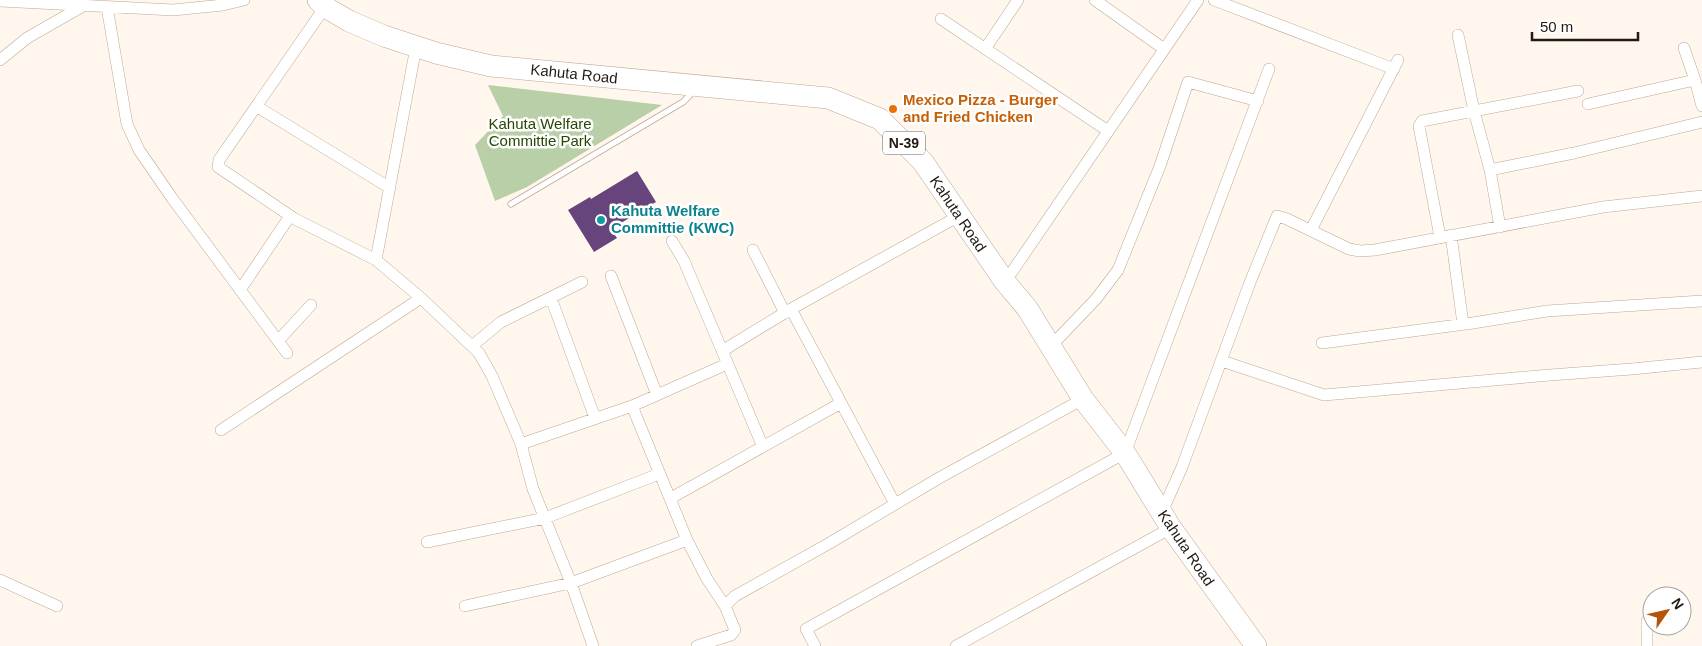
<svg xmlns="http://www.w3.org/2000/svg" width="1702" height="646" font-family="Helvetica,sans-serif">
<rect width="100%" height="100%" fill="#fff6ed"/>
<path fill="#b9cfa8" d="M488,85L662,105L527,187L495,201L475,145L503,116Z"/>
<path fill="#67457c" d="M637,171L656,202L611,229L617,238L594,252L568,210L590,197L591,199Z"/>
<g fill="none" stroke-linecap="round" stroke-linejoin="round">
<g stroke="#bda894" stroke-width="7">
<path id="lane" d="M511,204L683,102L690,95L692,90"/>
</g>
<g stroke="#bda894" stroke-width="12">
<path id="street" d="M1095,0L1164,49
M1214,0L1394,69
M0,1L173,10L223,5L244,0
M107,7L127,124L139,150L172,198L287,353
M325,7L219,160L218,167L295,219L376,260L421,298L479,353L492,376L521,444
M941,19L1108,131
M1458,35L1474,111L1490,170L1500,227
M1684,48L1695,80L1702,106
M985,49L1018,0
M0,60L27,38L83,6
M1588,104L1695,80
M256,106L390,188
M1490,170L1574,153L1702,122
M1311,230L1398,60
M1451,235L1463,324
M1440,237L1419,126L1422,121L1578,91
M672,241L684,261L763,447
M753,250L785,313
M376,260L416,47
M611,276L657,395
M1005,282L1198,0
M240,290L290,216
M551,298L595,418
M791,309L895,504
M278,341L311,305
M1322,343L1473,323L1547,311L1702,301
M472,346L501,322L582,282
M1051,346L1096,299L1118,270L1160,166L1188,82L1258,101
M722,351L791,309L959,216
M1222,361L1324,395L1550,375L1632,369L1702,362
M632,406L687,540L707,579L725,606L735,630L731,635L697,646
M221,430L421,298
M671,498L841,403
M1162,512L1182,467L1249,285L1277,216L1287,219L1349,249L1360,251L1375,250L1603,207L1702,196
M427,542L545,518L659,474
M0,580L57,606
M465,606L571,583L687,540
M725,606L735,596L828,544L939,478L1083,399
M593,646L571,583L533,489L521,444L632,406L727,364
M815,646L806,629L1125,453L1269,69
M956,646L1171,528
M1647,646V621"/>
</g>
<g stroke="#bda894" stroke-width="22">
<path id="highway" d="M318,0L325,7L349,21L384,36L436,53L491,66L828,98L880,119L923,162L1005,282L1027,308L1083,399L1125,453L1171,528L1256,646"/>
</g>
<use href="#lane" stroke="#fff" stroke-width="5.5"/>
<use href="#street" stroke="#fff" stroke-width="11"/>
<use href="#highway" stroke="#fff" stroke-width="21"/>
</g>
<circle fill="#e8710a" stroke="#fff" stroke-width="2" cx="893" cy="109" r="5"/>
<circle fill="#0f9aa8" stroke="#fff" stroke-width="2" cx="601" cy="220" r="5"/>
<g text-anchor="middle" stroke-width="5" stroke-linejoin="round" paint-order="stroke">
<rect fill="#fff" stroke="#645e59" stroke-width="1" x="883" y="131.5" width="42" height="23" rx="4"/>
<g font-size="14" font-weight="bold" fill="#211912">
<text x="904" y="148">N-39</text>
</g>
<g font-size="15" fill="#211912" stroke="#fff">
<text transform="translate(574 74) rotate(6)" y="5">Kahuta Road</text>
<text transform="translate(958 214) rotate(56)" y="5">Kahuta Road</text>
<text transform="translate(1186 548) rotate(56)" y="5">Kahuta Road</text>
</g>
<g font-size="15" font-weight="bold" fill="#c56008" stroke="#fff" text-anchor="start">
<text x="903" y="105">Mexico Pizza - Burger<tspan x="903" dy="17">and Fried Chicken</tspan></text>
</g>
<g font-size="15" fill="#294600" stroke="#fff">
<text x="540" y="129">Kahuta Welfare<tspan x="540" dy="17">Committie Park</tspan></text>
</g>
<g font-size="15" font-weight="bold" fill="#0d838f" stroke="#fff" text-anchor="start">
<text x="611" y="216">Kahuta Welfare<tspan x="611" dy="17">Committie (KWC)</tspan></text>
</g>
</g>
<g transform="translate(1667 611) rotate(56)"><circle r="24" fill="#ffffff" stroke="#a6a3a0"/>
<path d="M0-4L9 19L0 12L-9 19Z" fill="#b45507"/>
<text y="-8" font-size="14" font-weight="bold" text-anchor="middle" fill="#211912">N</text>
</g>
<path d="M1532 32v8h106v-8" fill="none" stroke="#211912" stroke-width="2.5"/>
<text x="1540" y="32" font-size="15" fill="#211912" stroke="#ffffff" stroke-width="4" paint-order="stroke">50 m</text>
</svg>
